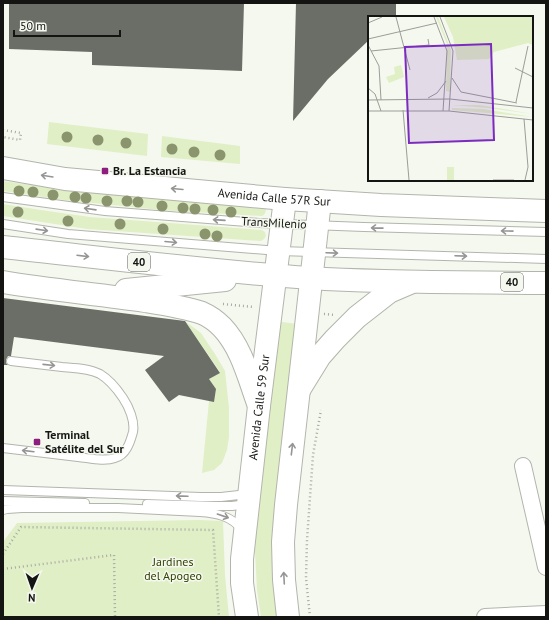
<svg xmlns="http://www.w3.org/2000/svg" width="549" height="620" font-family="'PT Sans',sans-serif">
<rect width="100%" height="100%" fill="#f5f8ef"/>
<path fill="#e0efc6" d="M49,122L148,134L147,156L47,144Z
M162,136L240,146V164L161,157Z
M3,181L67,190L266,207C266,211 266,214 262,216L160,210L64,200L3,191Z
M3,204L41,210L90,217L262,230L265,232L266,236L264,239L261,241L87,229L3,216Z
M185,321L201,333L215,354L225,371L229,408V437L227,450L222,463L214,470L202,473L209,401H214L216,390L209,379L220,372Z
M275,321L297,324L274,513L273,551L279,617H261L257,590L255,552L256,514Z
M199,520L223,521L225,575L229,617H3V542L17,523Z"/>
<path fill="#6b6e66" d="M9,3H244L242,71L92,65V52L9,49Z
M296,3H396V17H369V40L328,79L293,121Z
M3,298L185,321L220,373L209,379L216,389L214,402L179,395L169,402L145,370L164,356L14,337L11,356H8L6,360V363L8,365H3Z"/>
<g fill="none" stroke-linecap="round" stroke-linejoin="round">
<g stroke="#b2b5ac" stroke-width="10">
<path id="service" d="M3,197L105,211L259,223L364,227L546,232
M3,224L68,234L279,251L546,259
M3,448C28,451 53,454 78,457C89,458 104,462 115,458C126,455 130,443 133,432C135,421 129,407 123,398C117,389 110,380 100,374C89,368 74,368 62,367C45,365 28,363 11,361
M3,490L201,497H221L248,494
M3,501L85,503
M147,504L218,506H232L247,504
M3,510L7,509L22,508H118L200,512C216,513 232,516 242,530"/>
</g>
<g stroke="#b2b5ac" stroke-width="18">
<path id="minor" d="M523,466L546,567
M485,617L546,614"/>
</g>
<g stroke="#b2b5ac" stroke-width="24">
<g id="primary">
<path id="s1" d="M247,617L242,583V559L259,406L285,199"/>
<path d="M288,617L284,580L283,542L286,505L320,201"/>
</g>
</g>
<g stroke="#b2b5ac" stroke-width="24">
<g id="trunk">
<path id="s2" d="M3,168L65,179L285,199L381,205L546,211"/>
<path d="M3,247C105,258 207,271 310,278C388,283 467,282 546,283"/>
<path d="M3,282C50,290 98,294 145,301C164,304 184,307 202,313C209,316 216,321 222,327C242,348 249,379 259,406"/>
<path d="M126,290L225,280"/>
<path d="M299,390L320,356L335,339L357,317L389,292L410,283"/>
</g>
</g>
<path stroke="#a7a9a2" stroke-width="2.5" stroke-dasharray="1 3" stroke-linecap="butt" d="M3,130L21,133L20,140L3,137
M223,304L254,307
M324,314L335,315
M3,554L21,527L213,530L219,617
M3,569L114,555L115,617
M310,617L306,578L307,540L313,455L321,410"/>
<use href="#service" stroke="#fff" stroke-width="8"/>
<use href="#minor" stroke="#fff" stroke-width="16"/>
<use href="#primary" stroke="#fff" stroke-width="22"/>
<use href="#trunk" stroke="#fff" stroke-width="22"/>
</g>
<g fill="#8a946d">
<circle cx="67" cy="137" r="5.5"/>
<circle cx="98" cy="140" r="5.5"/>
<circle cx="126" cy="143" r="5.5"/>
<circle cx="172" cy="149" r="5.5"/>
<circle cx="194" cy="152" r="5.5"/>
<circle cx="220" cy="155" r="5.5"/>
<circle cx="19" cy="191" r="5.5"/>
<circle cx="33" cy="192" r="5.5"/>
<circle cx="53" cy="195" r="5.5"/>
<circle cx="75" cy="197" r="5.5"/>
<circle cx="86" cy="198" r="5.5"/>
<circle cx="107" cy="201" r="5.5"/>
<circle cx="127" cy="201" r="5.5"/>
<circle cx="138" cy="202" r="5.5"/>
<circle cx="162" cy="206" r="5.5"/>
<circle cx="183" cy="208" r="5.5"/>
<circle cx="195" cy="209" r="5.5"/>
<circle cx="213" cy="210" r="5.5"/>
<circle cx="18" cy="212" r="5.5"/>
<circle cx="231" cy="212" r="5.5"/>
<circle cx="68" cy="221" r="5.5"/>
<circle cx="120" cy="224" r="5.5"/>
<circle cx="163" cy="229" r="5.5"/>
<circle cx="205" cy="234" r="5.5"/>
<circle cx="217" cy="236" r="5.5"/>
</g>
<defs><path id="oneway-shaft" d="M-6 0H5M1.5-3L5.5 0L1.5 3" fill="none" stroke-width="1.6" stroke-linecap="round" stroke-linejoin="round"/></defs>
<g stroke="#959694">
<use href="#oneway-shaft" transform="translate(47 176) rotate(-171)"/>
<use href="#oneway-shaft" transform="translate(177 189) rotate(-175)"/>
<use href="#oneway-shaft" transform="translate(90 209) rotate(-172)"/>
<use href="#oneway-shaft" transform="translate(219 220) rotate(-176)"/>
<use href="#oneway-shaft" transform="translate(377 228) rotate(-179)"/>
<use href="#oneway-shaft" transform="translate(42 230) rotate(8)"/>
<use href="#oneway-shaft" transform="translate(507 231) rotate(-179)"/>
<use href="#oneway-shaft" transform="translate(171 242) rotate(5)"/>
<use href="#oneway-shaft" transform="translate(332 253) rotate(2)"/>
<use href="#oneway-shaft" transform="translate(83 256) rotate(7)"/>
<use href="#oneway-shaft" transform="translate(461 256) rotate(2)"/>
<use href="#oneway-shaft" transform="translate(49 365) rotate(6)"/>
<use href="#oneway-shaft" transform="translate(292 449) rotate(-83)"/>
<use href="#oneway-shaft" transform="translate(28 451) rotate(-173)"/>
<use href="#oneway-shaft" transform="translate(182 496) rotate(-178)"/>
<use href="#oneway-shaft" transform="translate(223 516) rotate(19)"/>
<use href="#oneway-shaft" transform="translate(284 578) rotate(-93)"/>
</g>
<g fill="#8d1d7f" stroke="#f5f8ef" stroke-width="1.5">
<rect x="101" y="167" width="8" height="8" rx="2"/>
<rect x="33" y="438" width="8" height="8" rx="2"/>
</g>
<g text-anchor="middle" stroke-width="3" stroke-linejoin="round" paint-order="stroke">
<g fill="#f5f8ef" stroke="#585954" stroke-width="1">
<rect x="128" y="253" width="22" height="18" rx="3"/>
<rect x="501" y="273" width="22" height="18" rx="3"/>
</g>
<g font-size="11" font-weight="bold" fill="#141512">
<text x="139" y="266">40</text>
<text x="512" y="286">40</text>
</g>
<g font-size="12" font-weight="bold" fill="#141512" stroke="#f5f8ef" text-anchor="start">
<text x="113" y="175">Br. La Estancia</text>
<text x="45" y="439">Terminal<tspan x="45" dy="14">Satélite del Sur</tspan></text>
</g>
<g font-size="12" fill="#141512" stroke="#f5f8ef">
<text dy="4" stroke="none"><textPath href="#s2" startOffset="273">Avenida Calle 57R Sur</textPath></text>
<text transform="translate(274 223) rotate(3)" y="4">TransMilenio</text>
<text dy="4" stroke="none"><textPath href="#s1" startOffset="211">Avenida Calle 59 Sur</textPath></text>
</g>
<g font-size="12" fill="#324203" stroke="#f5f8ef">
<text x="173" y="566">Jardines<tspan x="173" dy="14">del Apogeo</tspan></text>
</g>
</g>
<g transform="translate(368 16)">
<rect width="165" height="165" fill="#f5f8ef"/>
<path d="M68,1H70L83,34L82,76L78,75L79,28ZM76,1H165V29L160,27L126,36L121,43L89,44L85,21ZM33,49L36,61L21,67L18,61L27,58L26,51ZM84,89H112L165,98L119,92ZM84,92L115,93L165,101L84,94ZM79,151H86V164H79Z" fill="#e0efc6"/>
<path fill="none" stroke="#9b9d97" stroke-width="1" d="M28,1L42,54M66,1L79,35L75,95M72,1L85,35L81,95M0,7L14,1M0,23L69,7M0,29L11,50L13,84M3,35L61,29L60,23M147,52L165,61M84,62L93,76L149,87M0,72L7,78L13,95M60,82L69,77L78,65M0,84L82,83L165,92M148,86L160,30M35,94L41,164M0,95H81L165,104M156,103L160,151L157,164M125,164H146"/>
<path fill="#7b2cbf" fill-opacity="0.15" stroke="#7b2cbf" stroke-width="2" d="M123,28L126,124L41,127L37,31Z"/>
<rect width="165" height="165" fill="none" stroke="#141512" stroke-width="2"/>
</g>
<rect width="549" height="620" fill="none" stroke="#141512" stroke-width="8"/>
<g transform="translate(32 588) rotate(182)" stroke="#f5f8ef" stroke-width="3" paint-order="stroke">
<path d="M0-3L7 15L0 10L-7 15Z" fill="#141512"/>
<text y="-6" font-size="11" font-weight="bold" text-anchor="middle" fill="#141512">N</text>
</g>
<path d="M14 30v6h106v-6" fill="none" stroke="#141512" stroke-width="2"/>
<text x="20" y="30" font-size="12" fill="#141512" stroke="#f5f8ef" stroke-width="3" paint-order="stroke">50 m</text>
</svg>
